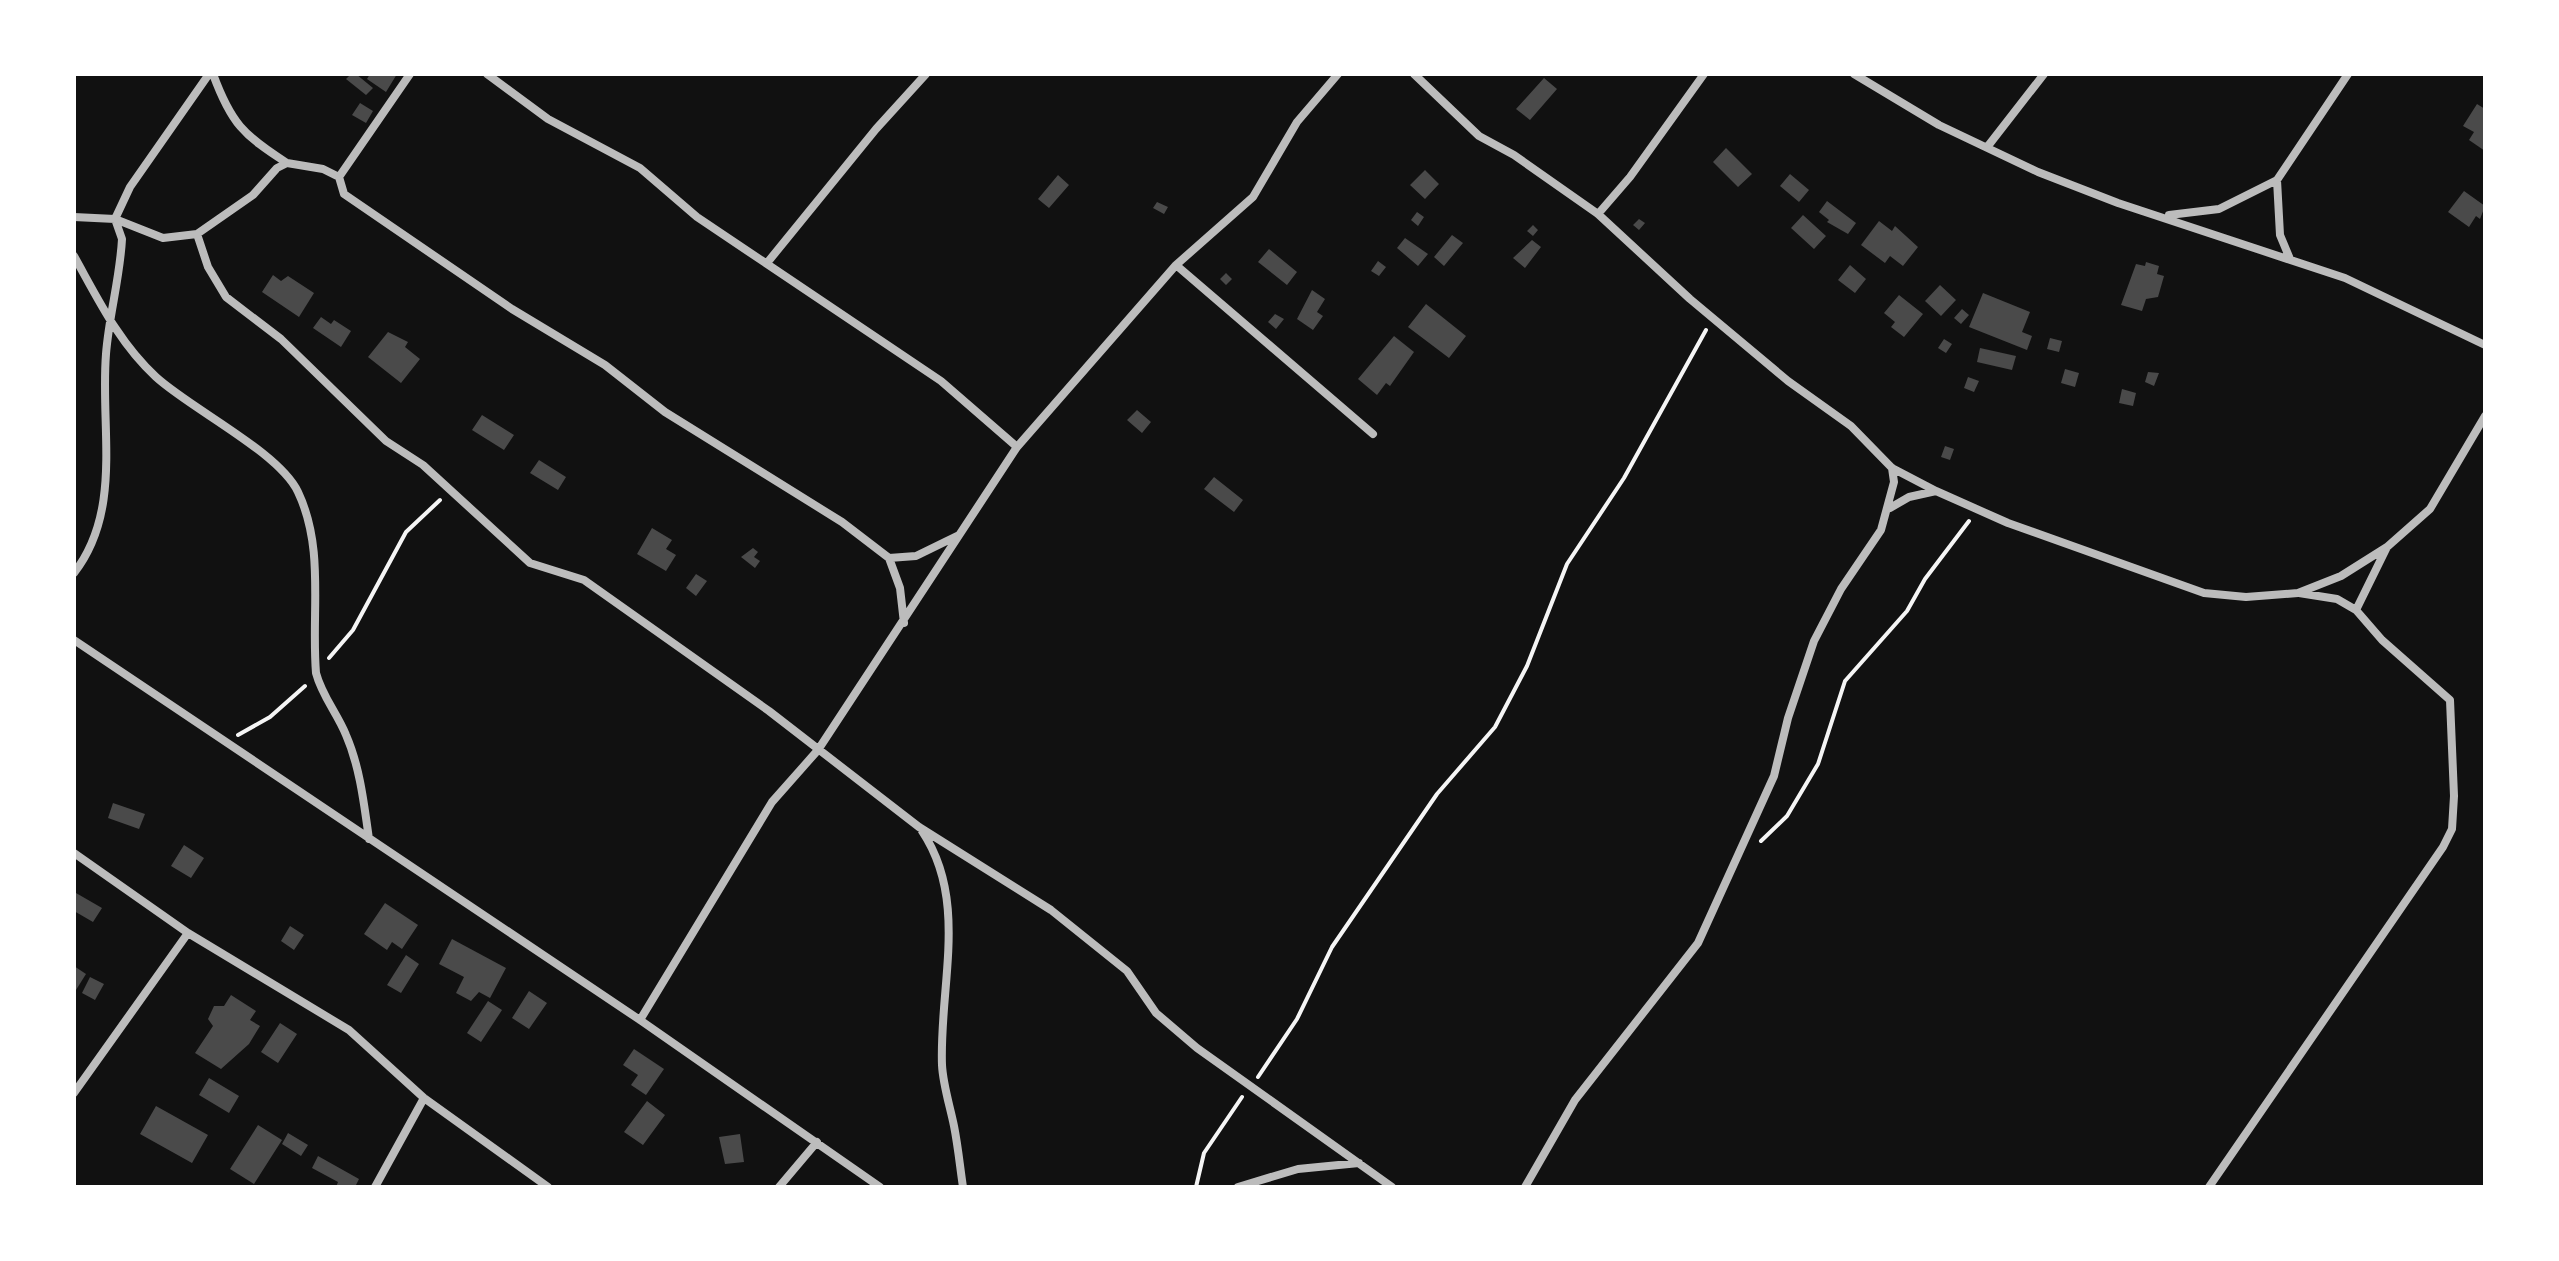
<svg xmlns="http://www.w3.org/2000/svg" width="2559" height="1261" font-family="'Public Sans',sans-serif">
<rect width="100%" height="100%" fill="#111"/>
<path fill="#4a4a4a" d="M351,74H356L373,88L366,95L346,79Z
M370,74H397L386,92L367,79Z
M1544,78L1557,89L1530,120L1516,109Z
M360,103L373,111L366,123L352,115Z
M2477,104L2485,109V151L2469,140L2474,132L2463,126Z
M1726,148L1752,174L1738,187L1713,162Z
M1425,170L1439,184L1425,199L1410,185Z
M1790,174L1809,190L1799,202L1780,186Z
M1058,175L1069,185L1049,208L1038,199Z
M2464,191L2485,206L2480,219L2476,216L2469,227L2448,212Z
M1827,201L1856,223L1848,234L1827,222L1829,220L1819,212Z
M1157,202L1168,207L1164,214L1153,208Z
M1417,212L1424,217L1418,226L1411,220Z
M1803,215L1826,236L1814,249L1791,228Z
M1639,219L1645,223L1639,230L1633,225Z
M1879,221L1892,231L1895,226L1918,247L1903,266L1890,256L1885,263L1861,245Z
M1533,225L1538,230L1533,236L1527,231Z
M1452,235L1463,243L1444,266L1434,257Z
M1405,238L1428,254L1418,266L1397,248Z
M1532,240L1541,247L1525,268L1513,258Z
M1269,249L1297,272L1287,285L1258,262Z
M1378,261L1386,267L1379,276L1371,271Z
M2146,262L2159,266L2157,274L2164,276L2158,297L2146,299L2142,311L2121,305L2136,264L2145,266Z
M1850,265L1866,279L1855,293L1838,280Z
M1226,273L1232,279L1226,285L1220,279Z
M273,275L281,281L288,276L314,293L299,317L262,292Z
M1940,285L1956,300L1941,316L1925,301Z
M1312,290L1325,299L1317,312L1323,316L1313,330L1297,319Z
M1983,293L2030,312L2022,332L2032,336L2027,350L1969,327Z
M1899,295L1923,314L1904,337L1891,327L1895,322L1884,313Z
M1426,304L1466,336L1449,358L1408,327Z
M1962,309L1969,315L1961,324L1954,318Z
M1275,314L1284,319L1276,329L1268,322Z
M321,317L331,324L334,320L351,331L341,347L313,328Z
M388,332L408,342L405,347L420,359L401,383L368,357Z
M1394,336L1414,352L1390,386L1386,383L1377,395L1358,379Z
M2050,338L2062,341L2059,352L2047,349Z
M1944,339L1952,344L1946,353L1938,348Z
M1980,348L2016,356L2012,370L1977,362Z
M2065,369L2079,373L2075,387L2061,383Z
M2148,372L2159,373L2154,386L2145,382Z
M1968,377L1979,381L1974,392L1964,388Z
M2122,389L2136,393L2133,406L2119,403Z
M1137,410L1151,422L1142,433L1127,420Z
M482,415L514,435L504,450L472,430Z
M1945,446L1954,449L1950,460L1941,457Z
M539,460L566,477L558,490L530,473Z
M1214,477L1243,500L1234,512L1204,489Z
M652,528L672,540L666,549L676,555L666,571L637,554Z
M753,548L758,552L754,557L760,561L755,568L741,557Z
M696,574L707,581L696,596L686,588Z
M113,803L145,814L139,829L108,818Z
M184,845L204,858L191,878L171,866Z
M76,893L102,908L93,922L74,911Z
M385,903L418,925L402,949L392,942L387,950L364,934Z
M290,926L304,935L294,950L281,941Z
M452,939L506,968L490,998L479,992L471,1001L456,993L464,977L439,964Z
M406,955L419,964L401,993L387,985Z
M74,966L86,974L76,990L74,989Z
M90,977L104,984L95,1000L82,993Z
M529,991L547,1003L529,1029L512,1018Z
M231,995L256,1011L250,1020L260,1026L249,1044L221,1069L195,1053L213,1026L208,1019L214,1006H224Z
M488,1001L502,1010L481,1042L467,1033Z
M280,1023L297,1034L278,1063L261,1052Z
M634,1049L664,1069L646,1095L631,1085L638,1075L623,1065Z
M209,1078L239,1096L229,1113L199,1095Z
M647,1101L665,1115L643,1145L624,1132Z
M156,1106L208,1135L192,1163L140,1134Z
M258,1125L282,1140L254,1184L230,1169Z
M288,1133L308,1145L301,1156L282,1144Z
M740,1134L744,1162L725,1164L719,1137Z
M318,1156L359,1179L355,1187H336L338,1182L312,1168Z"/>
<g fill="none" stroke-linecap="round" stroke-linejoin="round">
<path stroke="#f5f5f5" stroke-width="4" d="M329,658L353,630L406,532L440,500
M238,735L270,717L305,686
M1761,841L1787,816L1818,764L1845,681L1907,611L1925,579L1969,521
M1258,1077L1297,1019L1332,947L1437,794L1495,727L1527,666L1567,564L1624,478L1706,330
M1196,1187L1204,1153L1242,1097"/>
<path stroke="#bcbcbc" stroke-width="8" d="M213,74C231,123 243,135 287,163
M410,74L339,177L344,194L512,309L605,365L665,412L842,522L889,558L900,588L904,623
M487,74L548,119L640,168L697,217L941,381L1017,447
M1414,74L1479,136L1514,155L1598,214L1690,299L1788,381L1851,426L1892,468L1936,491L2008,523L2204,593L2246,597L2298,593L2341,576L2387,547
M1854,74L1939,125L2038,172L2118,203L2345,278L2485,345
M1988,146L2044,74
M2277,180L2280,235L2290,259
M1598,214L1630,177L1704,74
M2169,215L2219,209L2277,180L2348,74
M74,217L115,219L163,238L197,234L253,195L277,168L287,163L323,169L339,177
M197,234L208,267L226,297L281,339L386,441L423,465L530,563L584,580L769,711L919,827L1051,910L1127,971L1156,1013L1197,1048L1392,1187
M74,256C98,299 119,343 156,377C191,409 279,452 298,492C325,549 311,612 316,673C322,696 337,713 346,735C360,767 364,804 369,839
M767,263L876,129L926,74
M1176,265L1373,434
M1890,508L1909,497L1936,491
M889,558L916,556L959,535
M74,573C123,510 100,428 106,354C109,315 120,278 122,239L115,219L130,187L209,74
M2356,610L2387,547L2430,509L2485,416
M74,640L640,1020L880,1187
M922,831C969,901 939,986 942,1065C943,1085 950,1106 954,1126C958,1146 960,1167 963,1187
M74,853L188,933L349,1030L424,1098L548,1187
M640,1020L772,802L818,750L1017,447L1176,265L1253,197L1297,122L1338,74
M74,1093L188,933
M375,1187L424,1098
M779,1187L817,1142
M1238,1187L1298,1169L1359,1163
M1525,1187L1575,1100L1698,943L1774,776L1788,718L1814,641L1841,589L1881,530L1894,482L1892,468
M2209,1187L2443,847L2452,829L2454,796L2450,700L2382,640L2356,610L2337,599L2299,593"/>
</g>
<rect width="2559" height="1261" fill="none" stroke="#ffffff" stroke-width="152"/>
</svg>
